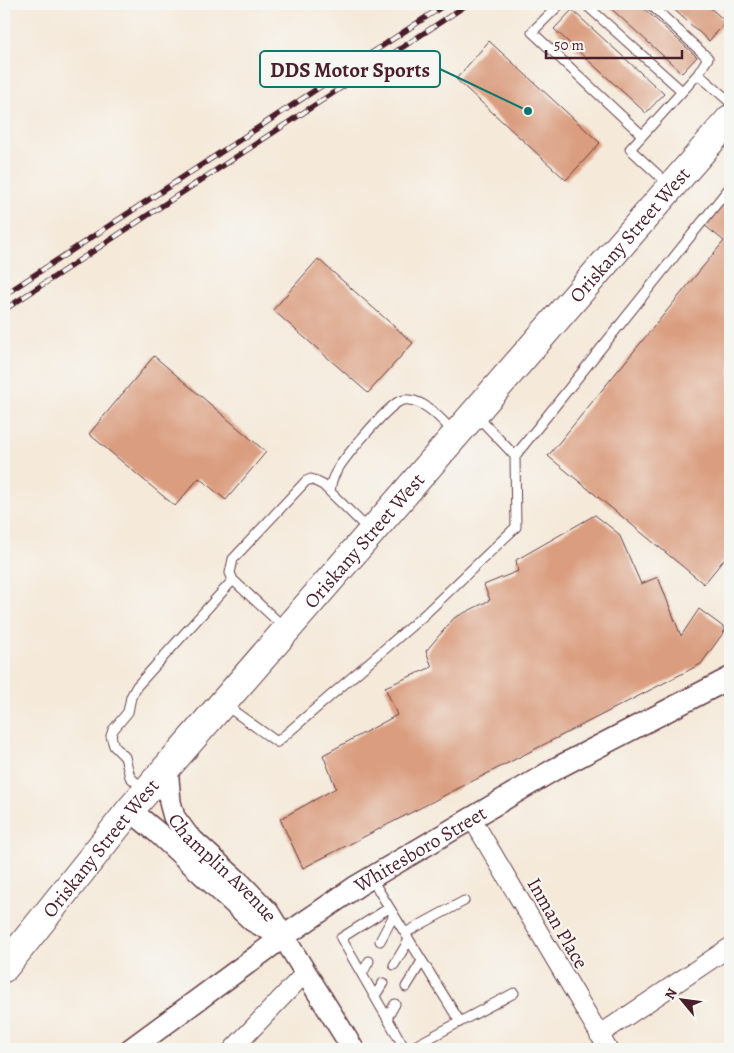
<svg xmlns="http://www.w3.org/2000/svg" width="734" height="1053" font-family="Alegreya,serif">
<rect width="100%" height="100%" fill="#f6f6f2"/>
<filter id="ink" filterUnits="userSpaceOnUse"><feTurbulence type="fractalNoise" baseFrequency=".02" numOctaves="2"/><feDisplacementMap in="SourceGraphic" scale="10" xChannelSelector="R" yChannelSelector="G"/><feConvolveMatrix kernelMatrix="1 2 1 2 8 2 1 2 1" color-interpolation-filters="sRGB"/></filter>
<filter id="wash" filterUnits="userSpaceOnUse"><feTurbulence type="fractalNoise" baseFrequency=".0096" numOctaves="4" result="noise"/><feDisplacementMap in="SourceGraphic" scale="20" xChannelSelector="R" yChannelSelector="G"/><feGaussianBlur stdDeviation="1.12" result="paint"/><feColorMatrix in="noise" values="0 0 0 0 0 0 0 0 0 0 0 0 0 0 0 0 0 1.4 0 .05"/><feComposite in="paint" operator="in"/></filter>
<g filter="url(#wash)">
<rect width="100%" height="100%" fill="#f5e9d9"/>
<g id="blocks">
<path fill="#da9d7f" d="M606,4H639L697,57L682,73Z
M668,4H706L726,22L709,41Z
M572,10L664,94L646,113L554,29Z
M489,41L600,143L566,180L456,79Z
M730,191V552L704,584L548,456L724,241L703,224Z
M318,259L413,343L368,393L273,310Z
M154,356L266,452L226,500L199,478L175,506L89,434Z
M595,515L619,534L641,584L658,577L681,636L699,609L726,629L701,664L303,868L280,819L336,788L323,755L397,715L385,687L432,667L426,651L454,618L490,600L484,585L518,571L516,560Z"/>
</g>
</g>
<g filter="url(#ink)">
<use href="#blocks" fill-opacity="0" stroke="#643d45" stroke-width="1"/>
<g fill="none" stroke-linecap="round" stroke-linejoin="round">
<g stroke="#643d45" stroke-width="11">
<path id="service" d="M560,4L532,32L642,135
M585,4L682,91
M650,4L708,58L698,74
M669,185L630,149L698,74L730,102
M476,415L515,456L730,187
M330,492C331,485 331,480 335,474C343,458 384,411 398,402C402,400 405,399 409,400C428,402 442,421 455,433
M285,628L233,580L230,573L233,559L306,481L311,479L323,485L369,530
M225,705L277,742L423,616L516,527L515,456
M144,790L130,777L125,757L114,746L111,736L113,730L128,712L131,697L137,686L233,580
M371,878L460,1022
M389,908L341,938L405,1049
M405,933L464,901
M380,941L394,915
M394,965L409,940
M362,974L369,961
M406,987L422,961
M375,996L383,983
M387,1018L395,1004
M409,1049L514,993"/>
</g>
<g stroke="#643d45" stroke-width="20">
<path id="minor" d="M471,817L608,1049
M599,1035L730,947
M233,1049L305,973"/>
</g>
<g stroke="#643d45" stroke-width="24">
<g id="tertiary">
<path id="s1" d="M167,767L170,802L174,817L188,836L241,884L268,912L353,1049"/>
<path d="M130,810L158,833L253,921L283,937"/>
<path id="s2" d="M131,1049L283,937L357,886L555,769L730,678"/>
</g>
</g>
<g stroke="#643d45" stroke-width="30">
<g id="primary">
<path id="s3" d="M4,968L130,810L730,119"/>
</g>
</g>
<use href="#service" stroke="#fff" stroke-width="9"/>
<use href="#minor" stroke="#fff" stroke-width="18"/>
<use href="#tertiary" stroke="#fff" stroke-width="21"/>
<use href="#primary" stroke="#fff" stroke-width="28"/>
<g stroke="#4a1f2b" stroke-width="5.5">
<path id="rail" d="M4,295L446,4
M4,310L468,4"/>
</g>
<use href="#rail" stroke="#f6f6f2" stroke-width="4" stroke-dasharray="11" stroke-linecap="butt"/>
</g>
</g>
<g text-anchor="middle" stroke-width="4" stroke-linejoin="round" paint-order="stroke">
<g font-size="20" fill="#4a1f2b" stroke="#f6f6f2">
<text dy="7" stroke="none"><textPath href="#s3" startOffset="964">Oriskany Street West</textPath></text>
<text dy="7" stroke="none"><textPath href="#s3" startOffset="559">Oriskany Street West</textPath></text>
<text dy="7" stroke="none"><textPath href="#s3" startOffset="154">Oriskany Street West</textPath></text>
<text dy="7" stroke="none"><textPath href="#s2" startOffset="352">Whitesboro Street</textPath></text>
<text dy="7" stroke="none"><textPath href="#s1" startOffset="121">Champlin Avenue</textPath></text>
<text transform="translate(558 923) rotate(60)" y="7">Inman Place</text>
</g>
</g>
<path fill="none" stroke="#0f766e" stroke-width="2" d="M528 111L440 69"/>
<circle fill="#0f766e" stroke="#f6f6f2" stroke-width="2" cx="528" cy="111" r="5"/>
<rect fill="#f6f6f2" stroke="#0f766e" stroke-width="2" x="260" y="51" width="180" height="36" rx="5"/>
<g font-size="21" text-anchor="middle" font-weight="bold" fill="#4a1f2b">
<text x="350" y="77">DDS Motor Sports</text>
</g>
<rect width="734" height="1053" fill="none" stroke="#f6f6f2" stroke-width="20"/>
<g transform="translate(682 1000) rotate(299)" stroke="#f6f6f2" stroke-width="4" paint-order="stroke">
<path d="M0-4L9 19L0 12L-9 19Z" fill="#4a1f2b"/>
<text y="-8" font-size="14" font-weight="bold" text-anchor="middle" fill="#4a1f2b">N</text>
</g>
<path d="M546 50v8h136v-8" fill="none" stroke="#4a1f2b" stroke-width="2.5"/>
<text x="554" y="50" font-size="15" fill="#4a1f2b" stroke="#f6f6f2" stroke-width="4" paint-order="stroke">50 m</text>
</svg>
